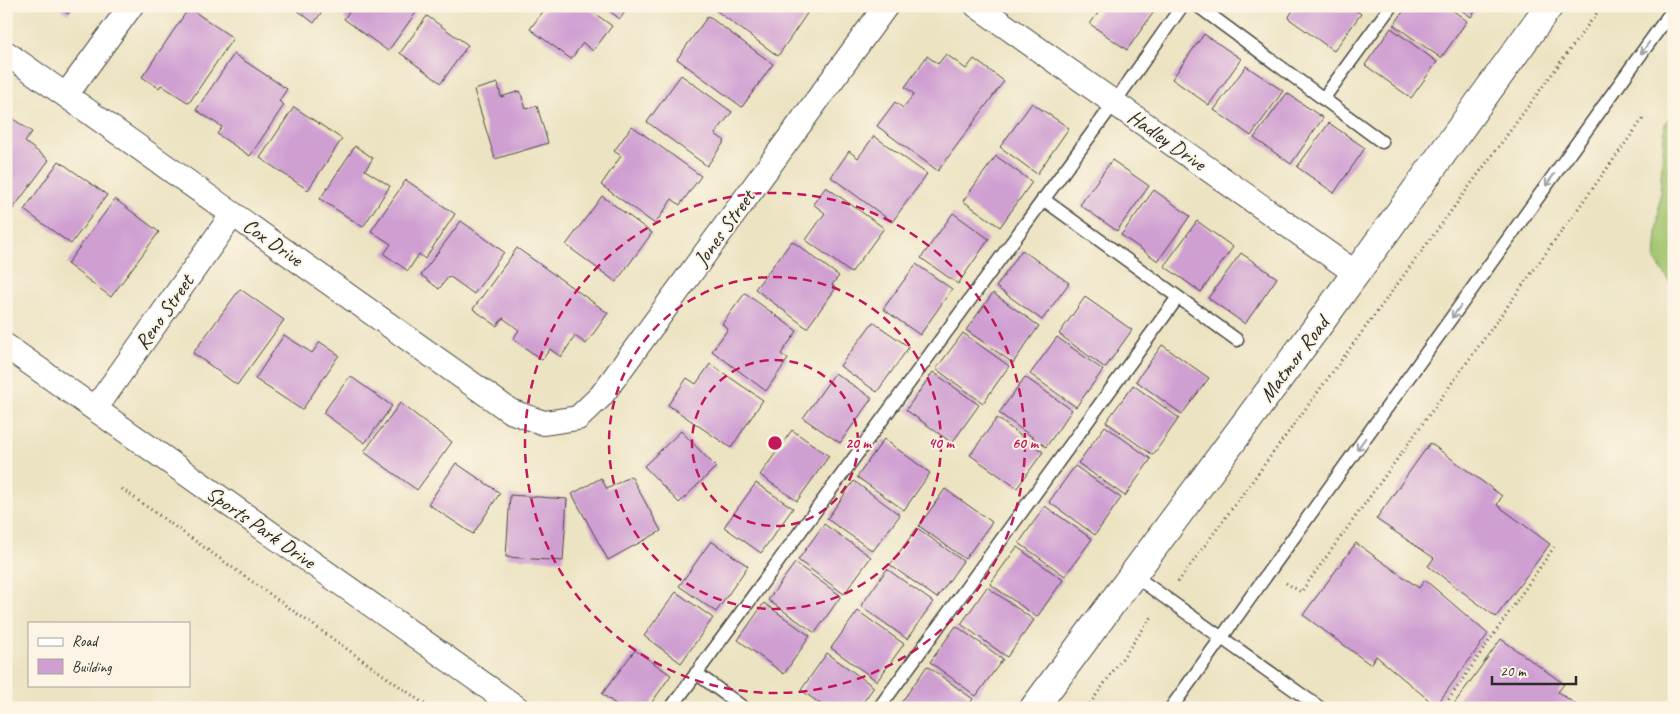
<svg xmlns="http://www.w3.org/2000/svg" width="1680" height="714" font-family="Caveat,sans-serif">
<rect width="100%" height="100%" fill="#fcf5e5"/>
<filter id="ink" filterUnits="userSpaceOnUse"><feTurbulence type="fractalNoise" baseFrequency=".02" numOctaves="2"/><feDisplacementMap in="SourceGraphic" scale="10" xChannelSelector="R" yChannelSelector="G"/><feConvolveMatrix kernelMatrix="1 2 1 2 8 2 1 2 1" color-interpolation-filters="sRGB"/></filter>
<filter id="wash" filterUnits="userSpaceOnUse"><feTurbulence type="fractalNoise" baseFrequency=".0096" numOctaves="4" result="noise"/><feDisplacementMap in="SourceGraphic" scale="20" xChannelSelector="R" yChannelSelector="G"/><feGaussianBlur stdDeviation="1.12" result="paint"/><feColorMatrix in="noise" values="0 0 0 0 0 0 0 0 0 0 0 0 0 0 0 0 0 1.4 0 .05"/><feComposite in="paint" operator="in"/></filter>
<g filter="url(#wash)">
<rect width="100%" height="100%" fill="#ece3c2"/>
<path fill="#a3c56e" stroke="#67784c" d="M1674,112V288L1655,260L1665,123Z"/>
<g id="blocks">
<path fill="#cf9fd2" d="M57,6H74L68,14Z
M292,6H326L314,23Z
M353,6H411L417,11L388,51L344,19Z
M547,6H585L612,26L593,51L583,43L571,59L530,29Z
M603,6H629L620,19Z
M716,6H812L778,56L714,9Z
M1103,6H1158L1127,50L1090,24Z
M1296,6H1350L1361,14L1334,51L1288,18Z
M1407,6H1447L1467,21L1441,58L1394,25Z
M1455,6H1479L1471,17Z
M189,8L233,38L189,103L161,85L159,88L142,77Z
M427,16L468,45L441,83L400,53Z
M708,16L773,64L742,107L677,59Z
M1391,28L1437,62L1411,98L1365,65Z
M1204,34L1241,59L1209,105L1172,79Z
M234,54L287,89L279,101L284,105L250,156L217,134L222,127L196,110Z
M946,54L966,69L974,59L1004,81L938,171L877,126L895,102L903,108L914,94L905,87L927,56L938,64Z
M1246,66L1283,91L1251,136L1214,110Z
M681,75L732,112L715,134L725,141L707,166L647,122Z
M498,83L501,97L520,91L526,109L537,106L548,143L495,159L474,90Z
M1287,93L1323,118L1291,164L1254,138Z
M1032,103L1069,128L1037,174L1000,147Z
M294,107L342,139L308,190L260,158Z
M6,114L32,132L25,142L49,160L12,210L6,206Z
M1329,123L1365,148L1334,193L1297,167Z
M632,126L701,176L680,205L672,199L655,224L601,185L621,156L614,151Z
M874,136L927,174L892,222L831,177L849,151L858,158Z
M355,146L373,158L365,170L390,186L363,227L320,199Z
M996,156L1032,182L1000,227L963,201Z
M1112,160L1149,186L1117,231L1080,205Z
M59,161L107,195L71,244L24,210Z
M406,180L455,214L425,259L419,254L408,271L384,254L391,244L371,231Z
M826,187L884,228L851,273L806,240L825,213L813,204Z
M1154,190L1190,216L1158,261L1121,235Z
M602,196L652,233L616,282L566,245Z
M115,199L159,232L111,297L67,264Z
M953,213L989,239L958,284L921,258Z
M461,221L504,252L474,294L449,276L439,289L421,275Z
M1197,221L1233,247L1201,292L1164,266Z
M792,241L839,276L832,285L836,288L807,328L755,289Z
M517,248L608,313L586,344L575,336L561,357L550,349L542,360L513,339L519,330L503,318L497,326L473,309Z
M1022,250L1069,283L1042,320L996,287Z
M1241,253L1277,278L1245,324L1208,298Z
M916,264L952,289L920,335L883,309Z
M240,289L284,320L237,385L193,353Z
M745,293L797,331L781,354L788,359L766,391L712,351L728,329L722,324Z
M993,293L1039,326L1013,363L966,330Z
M1085,297L1132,330L1105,368L1059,334Z
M873,322L909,347L877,392L840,366Z
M963,333L1009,366L983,403L936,369Z
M284,335L312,353L320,342L339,355L302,410L255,379Z
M1057,337L1103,370L1076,407L1030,374Z
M1162,345L1209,378L1182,414L1136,381Z
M710,364L763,400L731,448L668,405L687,378L696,384Z
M933,372L979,405L952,443L906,410Z
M835,373L872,398L840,443L803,418Z
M350,376L392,406L365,443L323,413Z
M1025,377L1072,410L1046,447L999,413Z
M1133,385L1179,418L1153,455L1106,422Z
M400,403L452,442L417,490L364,452Z
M997,418L1043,452L1017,488L970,455Z
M1105,426L1151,459L1125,496L1078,463Z
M792,430L829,456L797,501L760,475Z
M681,431L716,467L679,503L644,466Z
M884,439L930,473L904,510L857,477Z
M1430,443L1502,496L1497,505L1550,544L1496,617L1428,566L1434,558L1376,519Z
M456,463L500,493L473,534L428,504Z
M1075,466L1121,498L1095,535L1049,502Z
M631,476L661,531L608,560L572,494L601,478L607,489Z
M854,481L900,515L873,551L827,519Z
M756,483L793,508L761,553L724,527Z
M945,489L992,522L965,559L919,526Z
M510,495L567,499L563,561L506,557Z
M1045,506L1092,539L1065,576L1019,543Z
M824,524L871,557L844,594L798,560Z
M917,528L963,561L937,598L890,565Z
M711,541L748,566L716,612L679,586Z
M1356,543L1419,588L1425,580L1488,634L1436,706L1376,656L1371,665L1303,615Z
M1017,547L1063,580L1037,617L990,584Z
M795,563L841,596L815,633L768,600Z
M887,569L933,602L907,639L861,606Z
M987,587L1034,620L1007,657L961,624Z
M676,592L713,618L681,663L644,636Z
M764,603L810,636L784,674L738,640Z
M858,611L904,644L877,681L831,648Z
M956,626L1003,659L976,696L930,662Z
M1501,639L1564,684L1558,692L1581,708H1451Z
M635,650L671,675L648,708H621L602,694Z
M827,653L874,687L859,708H826L801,690Z
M927,666L973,699L967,708H907L901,703Z"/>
</g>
</g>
<g filter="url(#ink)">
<use href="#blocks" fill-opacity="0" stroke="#484742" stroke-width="1"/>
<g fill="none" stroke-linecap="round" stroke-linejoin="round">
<g stroke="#484742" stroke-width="15">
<path id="service" d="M1198,6L1382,142
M1323,99L1391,6
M1043,199L1237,340
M1132,574L1320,708
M696,673L744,708
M671,708L1114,103L1182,6
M879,708L1178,297
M1171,708L1674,8"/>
</g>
<g stroke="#484742" stroke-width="26">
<path id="minor" d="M977,6L1357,274
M6,53L510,411L544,423L578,418L601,396L886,6
M66,95L131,6
M6,346L517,708
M95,409L233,214"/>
</g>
<g stroke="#484742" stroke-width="30">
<path id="tertiary" d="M1034,708L1317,327L1549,6"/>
</g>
<path stroke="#484742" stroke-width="3" stroke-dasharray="1 4" stroke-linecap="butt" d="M122,489L430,708
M1178,582L1602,6
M1286,583L1301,592L1645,116
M1087,708L1153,615
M1443,708L1554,547"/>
<use href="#service" stroke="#fff" stroke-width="12"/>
<use href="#minor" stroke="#fff" stroke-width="24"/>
<use href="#tertiary" stroke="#fff" stroke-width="28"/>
</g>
<defs><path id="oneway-shaft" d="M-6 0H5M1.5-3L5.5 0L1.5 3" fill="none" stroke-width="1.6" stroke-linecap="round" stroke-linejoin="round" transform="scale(1.25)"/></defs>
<g stroke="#a0a0a0">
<use href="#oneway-shaft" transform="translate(1645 48) rotate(126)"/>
<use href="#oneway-shaft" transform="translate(1550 180) rotate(126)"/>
<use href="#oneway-shaft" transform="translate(1456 312) rotate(126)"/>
<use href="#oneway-shaft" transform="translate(1361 444) rotate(126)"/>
</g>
</g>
<g fill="none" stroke="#c2185b" stroke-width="2.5" stroke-dasharray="9 6">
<circle cx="775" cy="443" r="83"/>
<circle cx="775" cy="443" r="166"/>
<circle cx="775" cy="443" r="250"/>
</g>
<g text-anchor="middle" stroke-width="4" stroke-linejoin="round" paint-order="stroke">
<g font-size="21" fill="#2b2b2b" stroke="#fcf5e5">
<text transform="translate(1167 140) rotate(35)" y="7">Hadley Drive</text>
<text transform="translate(724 228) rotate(-54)" y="7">Jones Street</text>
<text transform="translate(273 242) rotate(35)" y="7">Cox Drive</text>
<text transform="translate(164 312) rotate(-55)" y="7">Reno Street</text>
<text transform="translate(1294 359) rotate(-53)" y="7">Matmor Road</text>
<text transform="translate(261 527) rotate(35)" y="7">Sports Park Drive</text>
</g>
</g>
<circle cx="775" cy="443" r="8" fill="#c2185b" stroke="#fcf5e5" stroke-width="2.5"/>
<g font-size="15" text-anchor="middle" font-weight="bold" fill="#c2185b" stroke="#fcf5e5" stroke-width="4" stroke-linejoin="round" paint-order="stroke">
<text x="858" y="448">20 m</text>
<text x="941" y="448">40 m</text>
<text x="1025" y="448">60 m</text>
</g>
<rect width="1680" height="714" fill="none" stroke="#fcf5e5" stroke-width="25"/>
<rect x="28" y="622" width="162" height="65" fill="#fcf5e5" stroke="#a8a49b"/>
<rect x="38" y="638" width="25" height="8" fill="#ffffff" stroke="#a8a49b"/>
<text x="72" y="646" font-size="15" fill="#2b2b2b">Road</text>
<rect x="38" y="659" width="25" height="15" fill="#cf9fd2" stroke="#a8a49b"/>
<text x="72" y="672" font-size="15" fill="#2b2b2b">Building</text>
<path d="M1492 676v8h84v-8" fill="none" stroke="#2b2b2b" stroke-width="2.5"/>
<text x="1500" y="676" font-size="15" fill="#2b2b2b" stroke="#fcf5e5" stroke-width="4" paint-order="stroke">20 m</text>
</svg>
